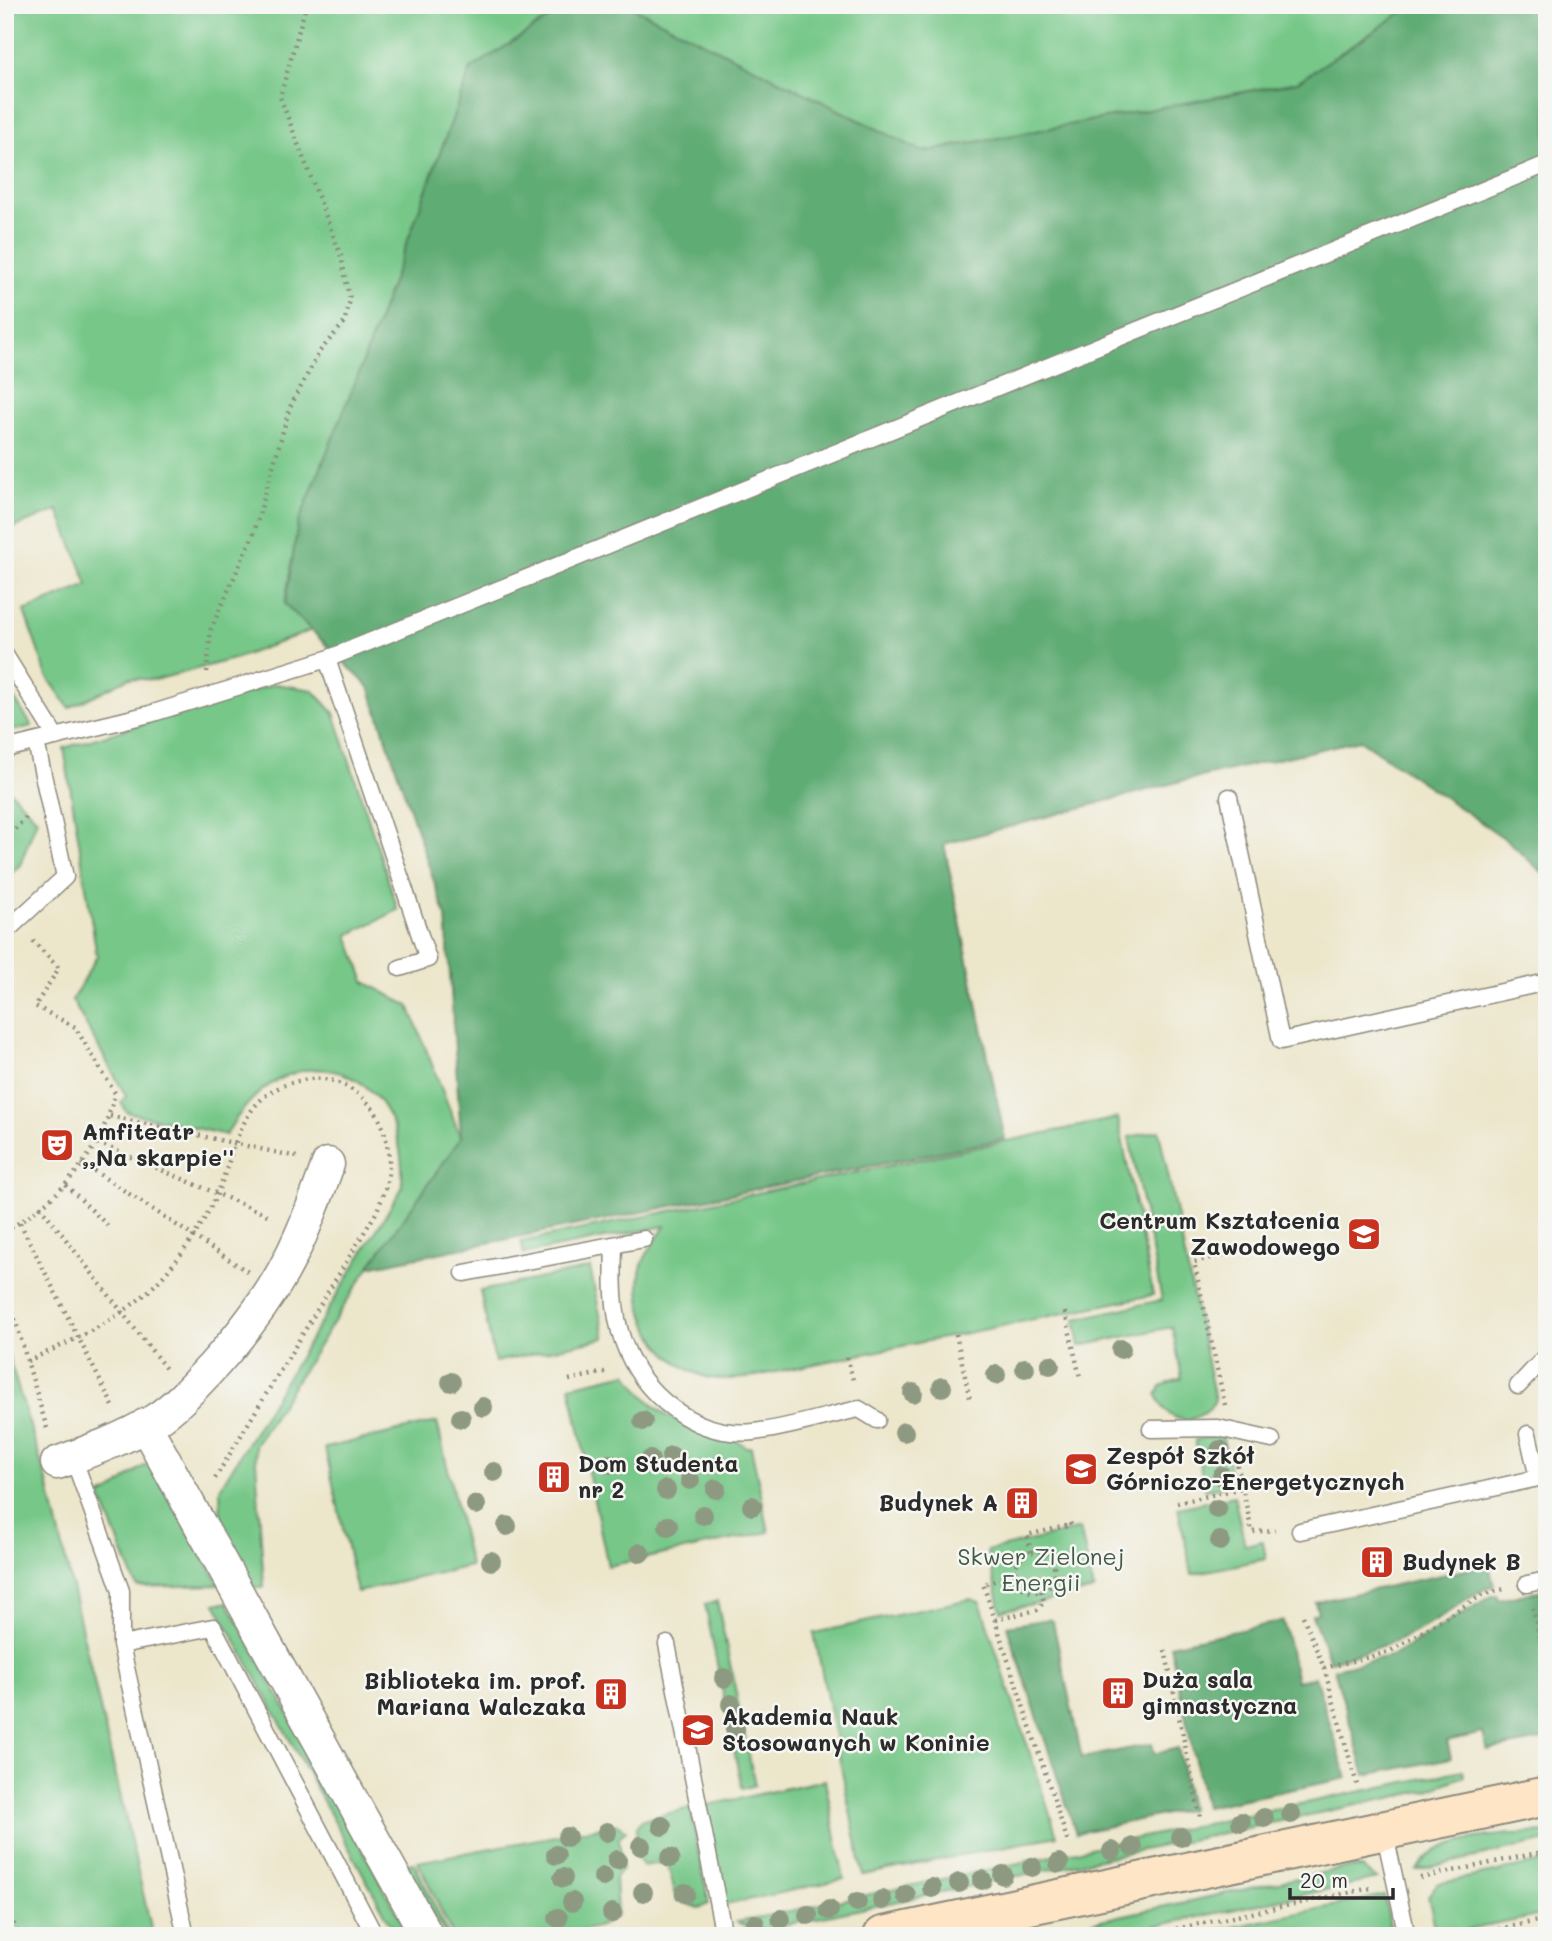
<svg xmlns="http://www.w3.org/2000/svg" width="1552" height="1941" font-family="Mali,sans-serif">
<rect width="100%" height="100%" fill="#f6f6f2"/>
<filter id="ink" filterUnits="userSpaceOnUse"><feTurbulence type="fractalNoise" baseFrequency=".0143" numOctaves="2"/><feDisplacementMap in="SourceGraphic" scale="14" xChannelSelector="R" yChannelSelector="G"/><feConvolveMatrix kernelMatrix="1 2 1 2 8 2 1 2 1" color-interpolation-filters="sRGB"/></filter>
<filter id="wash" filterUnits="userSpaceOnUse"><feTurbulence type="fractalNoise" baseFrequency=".00686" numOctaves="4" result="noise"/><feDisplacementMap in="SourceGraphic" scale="28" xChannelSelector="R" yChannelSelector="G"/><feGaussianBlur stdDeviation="1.57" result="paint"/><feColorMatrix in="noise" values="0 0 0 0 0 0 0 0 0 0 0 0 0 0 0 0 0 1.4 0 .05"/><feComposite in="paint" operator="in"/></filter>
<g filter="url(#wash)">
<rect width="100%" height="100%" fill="#ece6cb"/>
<path fill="#76c788" stroke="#50795a" stroke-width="2" d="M5,5H569L471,69L357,378L298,524L285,604L312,630L237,658L185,672L155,680L129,678L69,708L47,676L24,611L88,585L58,510L5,531Z
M628,5H1413L1297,82L923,152Z
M5,684L32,726L5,732Z
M275,684L313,690L334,713L398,910L348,935L365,982L409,1006L461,1138L369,1267L255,1445L264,1587H250L221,1532L220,1488L402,1188C409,1062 287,1024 226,1135L127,1112L121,1102L126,1096L72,1000L97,956L64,748Z
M5,786L37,819L20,865L5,880Z
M1118,1118L1153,1295L746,1378C730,1379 713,1381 698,1374C659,1358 634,1316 640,1273C643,1255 656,1241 665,1226L524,1254L521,1242Z
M1159,1131L1215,1400L1209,1410L1189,1421C1172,1419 1163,1412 1157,1395L1161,1386L1182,1378L1172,1327L1080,1346L1075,1319L1162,1300L1129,1137Z
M590,1268L605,1338L495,1362L480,1291Z
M5,1345L49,1488L153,1936H5Z
M627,1373C639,1390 651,1406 669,1417C687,1428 738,1436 745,1447H751L769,1532L608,1566L570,1386Z
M437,1422L470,1566L357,1592L325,1448Z
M1222,1434L1233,1484L1205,1490L1195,1440Z
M149,1464L220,1585L137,1587L100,1496C122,1489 129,1471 149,1464Z
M1234,1496L1245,1545L1263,1541L1266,1559L1192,1574L1178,1508Z
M1080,1529L1094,1590L1001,1611L987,1551Z
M970,1599L980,1602L1057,1836L863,1875L814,1633Z
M717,1601L755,1785L742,1789L705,1604Z
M215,1603H228L410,1936H397Z
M1463,1770L1464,1776L1428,1790L756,1931L737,1922Z
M825,1780L844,1879L725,1905L704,1806Z
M690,1808L709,1904L699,1908L677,1900L667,1862L643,1866L634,1854L637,1827L642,1820Z
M617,1824L626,1831L619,1837L622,1869L615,1877L617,1915C598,1941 487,1936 453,1936L418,1862Z
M1547,1832V1841L1417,1870C1436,1833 1509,1835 1547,1832Z
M1547,1861V1914L1437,1936L1428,1896L1437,1884Z
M414,1863L449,1936H446L402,1866Z
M1349,1867L1362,1868L1377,1879L1109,1936H1026Z
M1384,1895L1391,1932L1370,1936H1191Z"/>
<path fill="#60ac74" stroke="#466c50" stroke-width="2" d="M569,5H628L923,152L1297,82L1413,5H1547V877L1507,840L1360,740L1178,782L944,844L1005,1139L369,1267L461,1138L446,917L369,687L285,604L298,524L357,378L471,69Z
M1489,1565L1494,1586C1472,1592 1457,1607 1438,1619C1404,1641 1369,1651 1330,1661L1312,1615L1318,1613L1315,1602Z
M1547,1589V1739L1487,1750L1483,1733L1447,1741L1451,1758L1365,1775L1334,1669L1394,1655L1492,1596L1497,1595L1499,1600Z
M1049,1619L1053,1622L1082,1758L1152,1744L1154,1754L1178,1748L1190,1809L1076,1833L1007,1626Z
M1283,1621L1297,1681L1315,1677L1347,1778L1205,1807L1170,1645Z"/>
</g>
<g filter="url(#ink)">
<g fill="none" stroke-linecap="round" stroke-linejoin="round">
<g stroke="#8c887b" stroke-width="19">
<path id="lane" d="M5,655L56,737
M327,659L428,959L400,968
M5,749L150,714L327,659L1547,164
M1229,797L1281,1041L1547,982
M5,932L65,877L36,742
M614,1245C613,1277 612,1311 623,1341C642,1395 695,1438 754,1432C789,1428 825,1416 859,1409L877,1420
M464,1273L644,1239
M1518,1386L1547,1355
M1151,1429L1218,1428L1272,1440
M73,1457L121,1591V1645
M1300,1531L1538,1478L1528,1434
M1527,1584L1547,1580
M667,1644L724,1936
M1384,1830L1407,1936
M186,1936L121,1645L213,1627L375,1936"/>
</g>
<g stroke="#8c887b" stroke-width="35">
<path id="street" d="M145,1425L427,1936
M57,1463C90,1451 124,1439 155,1420C177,1406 195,1385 213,1366C276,1296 298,1252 328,1164"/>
</g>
<g stroke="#8c887b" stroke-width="42">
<path id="secondary" d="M883,1936L1547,1796"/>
</g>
<path stroke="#8c887b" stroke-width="4.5" stroke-dasharray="2 5" stroke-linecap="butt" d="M207,672L211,629L254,533L290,407L320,351L344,323L350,300L341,256L280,97L306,5
M5,839L27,817
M110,1116L297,1157
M98,1143L272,1217
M82,1163L248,1272
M66,1185L110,1228
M40,1206L166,1369
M20,1223L113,1406
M5,1231C58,1202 102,1152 115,1093L75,1027L35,1006L59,968L33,941
M5,1285L48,1432
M1065,1312L1080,1377
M956,1334L970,1400
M847,1357L854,1384
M27,1361C77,1339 128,1317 165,1274C186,1250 203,1224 217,1194C237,1148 239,1094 298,1081C312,1078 325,1077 339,1083C360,1092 378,1109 384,1131C393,1166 390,1180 376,1213L214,1480
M569,1380L610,1371
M1225,1405L1194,1262L1231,1253
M1236,1458L1252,1532L1275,1530
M1177,1503L1242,1488
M1031,1552L1027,1535L1071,1525L1069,1519
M1015 1572a20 20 0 1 1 40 0a20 20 0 1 1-40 0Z
M1015,1576L983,1584L1069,1845
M1533,1608L1547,1668
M1303,1616L1324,1668L1389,1652L1482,1595L1504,1589
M995,1620L1037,1610L1044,1602L1041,1591
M1165,1650L1200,1817
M1324,1668L1357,1785
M1420,1878L1547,1851
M5,1904L19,1936
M1142,1936L1371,1888
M1465,1936L1547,1919"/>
<use href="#lane" stroke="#fff" stroke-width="16"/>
<use href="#street" stroke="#fff" stroke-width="32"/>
<use href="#secondary" stroke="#fde5c5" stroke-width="38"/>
</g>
<g fill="#8e9982">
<circle cx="1121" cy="1349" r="10"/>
<circle cx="1050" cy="1365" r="10"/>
<circle cx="1025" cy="1368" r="10"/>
<circle cx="996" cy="1375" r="10"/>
<circle cx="451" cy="1382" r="10"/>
<circle cx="942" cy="1387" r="10"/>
<circle cx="913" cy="1393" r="10"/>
<circle cx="483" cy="1407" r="10"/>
<circle cx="461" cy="1418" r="10"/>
<circle cx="643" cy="1421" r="10"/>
<circle cx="904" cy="1432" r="10"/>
<circle cx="1220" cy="1450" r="10"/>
<circle cx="671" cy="1456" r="10"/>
<circle cx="650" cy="1460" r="10"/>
<circle cx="610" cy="1464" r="10"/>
<circle cx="494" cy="1472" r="10"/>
<circle cx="1222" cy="1476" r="10"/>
<circle cx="690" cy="1480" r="10"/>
<circle cx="716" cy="1489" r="10"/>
<circle cx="666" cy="1490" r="10"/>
<circle cx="476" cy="1505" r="10"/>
<circle cx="752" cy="1506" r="10"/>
<circle cx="1217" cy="1509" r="10"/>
<circle cx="703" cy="1515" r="10"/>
<circle cx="507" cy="1526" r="10"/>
<circle cx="668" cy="1526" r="10"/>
<circle cx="1220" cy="1541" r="10"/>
<circle cx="640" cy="1553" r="10"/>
<circle cx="491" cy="1561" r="10"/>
<circle cx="724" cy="1678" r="10"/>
<circle cx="731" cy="1704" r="10"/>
<circle cx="735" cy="1729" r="10"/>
<circle cx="1291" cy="1814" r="10"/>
<circle cx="1264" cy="1818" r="10"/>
<circle cx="1241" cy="1822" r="10"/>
<circle cx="662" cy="1826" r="10"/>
<circle cx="607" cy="1832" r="10"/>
<circle cx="567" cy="1837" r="10"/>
<circle cx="1181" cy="1837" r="10"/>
<circle cx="641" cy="1846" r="10"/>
<circle cx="1133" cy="1847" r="10"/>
<circle cx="1112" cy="1851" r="10"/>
<circle cx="556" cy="1855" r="10"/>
<circle cx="670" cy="1858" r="10"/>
<circle cx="617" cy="1860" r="10"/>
<circle cx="1059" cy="1863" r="10"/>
<circle cx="1032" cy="1867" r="10"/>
<circle cx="1003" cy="1875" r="10"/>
<circle cx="603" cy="1877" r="10"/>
<circle cx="563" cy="1878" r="10"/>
<circle cx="982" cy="1880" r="10"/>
<circle cx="959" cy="1883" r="10"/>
<circle cx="932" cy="1888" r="10"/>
<circle cx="643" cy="1892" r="10"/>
<circle cx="685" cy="1893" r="10"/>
<circle cx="906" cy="1895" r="10"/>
<circle cx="882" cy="1900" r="10"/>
<circle cx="572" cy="1902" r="10"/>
<circle cx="857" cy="1902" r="10"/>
<circle cx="829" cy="1910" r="10"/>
<circle cx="612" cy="1913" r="10"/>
<circle cx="808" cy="1915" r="10"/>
<circle cx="558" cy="1918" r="10"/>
<circle cx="781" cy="1919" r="10"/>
<circle cx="755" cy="1924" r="10"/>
</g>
</g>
<defs>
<g id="theatre-square" transform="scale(1.75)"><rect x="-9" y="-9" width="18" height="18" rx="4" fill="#c8321e" stroke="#f6f6f2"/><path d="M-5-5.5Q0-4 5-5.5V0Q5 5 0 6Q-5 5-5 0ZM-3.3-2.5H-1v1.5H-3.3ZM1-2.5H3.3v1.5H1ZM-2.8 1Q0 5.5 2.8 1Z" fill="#fff"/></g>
<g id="school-square" transform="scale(1.75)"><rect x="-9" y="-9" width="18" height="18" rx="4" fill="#c8321e" stroke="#f6f6f2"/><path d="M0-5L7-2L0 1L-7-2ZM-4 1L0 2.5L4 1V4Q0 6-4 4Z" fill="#fff"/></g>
<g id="building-square" transform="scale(1.75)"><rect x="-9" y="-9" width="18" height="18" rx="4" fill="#c8321e" stroke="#f6f6f2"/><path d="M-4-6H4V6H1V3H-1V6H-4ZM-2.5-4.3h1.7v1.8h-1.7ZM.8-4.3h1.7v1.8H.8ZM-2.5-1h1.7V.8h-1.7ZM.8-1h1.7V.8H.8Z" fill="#fff"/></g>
<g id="university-square" transform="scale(1.75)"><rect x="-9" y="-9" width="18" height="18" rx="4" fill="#c8321e" stroke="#f6f6f2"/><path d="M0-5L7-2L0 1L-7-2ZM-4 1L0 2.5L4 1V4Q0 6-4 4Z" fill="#fff"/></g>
</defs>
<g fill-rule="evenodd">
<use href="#theatre-square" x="57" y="1145"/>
<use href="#school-square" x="1364" y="1234"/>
<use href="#school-square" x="1081" y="1469"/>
<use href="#building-square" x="554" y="1477"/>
<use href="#building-square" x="1022" y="1503"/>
<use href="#building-square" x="1377" y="1562"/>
<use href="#building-square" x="1118" y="1693"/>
<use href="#building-square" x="611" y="1694"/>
<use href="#university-square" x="698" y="1730"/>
</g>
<g text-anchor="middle" stroke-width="5" stroke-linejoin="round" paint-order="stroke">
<g font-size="23" font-weight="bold" fill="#2b2b2b" stroke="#f6f6f2" text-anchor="start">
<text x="82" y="1140">Amfiteatr<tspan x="82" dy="26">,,Na skarpie''</tspan></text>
<text x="1340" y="1229" text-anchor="end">Centrum Kształcenia<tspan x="1340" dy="26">Zawodowego</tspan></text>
<text x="1106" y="1464">Zespół Szkół<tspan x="1106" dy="26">Górniczo-Energetycznych</tspan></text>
<text x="578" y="1472">Dom Studenta<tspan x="578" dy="26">nr 2</tspan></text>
<text x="998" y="1511" text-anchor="end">Budynek A</text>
<text x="1402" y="1570">Budynek B</text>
<text x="1142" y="1688">Duża sala<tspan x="1142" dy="26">gimnastyczna</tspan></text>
<text x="586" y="1689" text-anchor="end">Biblioteka im. prof.<tspan x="586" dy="26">Mariana Walczaka</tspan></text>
<text x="722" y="1725">Akademia Nauk<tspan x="722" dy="26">Stosowanych w Koninie</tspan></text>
</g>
<g font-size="23" fill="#425a47" stroke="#f6f6f2">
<text x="1041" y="1565">Skwer Zielonej<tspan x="1041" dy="26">Energii</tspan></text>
</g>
</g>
<rect width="1552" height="1941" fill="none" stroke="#f6f6f2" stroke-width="28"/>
<path d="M1290 1888v10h103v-10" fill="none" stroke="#2b2b2b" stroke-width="3.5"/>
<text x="1300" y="1888" font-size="21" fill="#2b2b2b" stroke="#f6f6f2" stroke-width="5" paint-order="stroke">20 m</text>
</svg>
